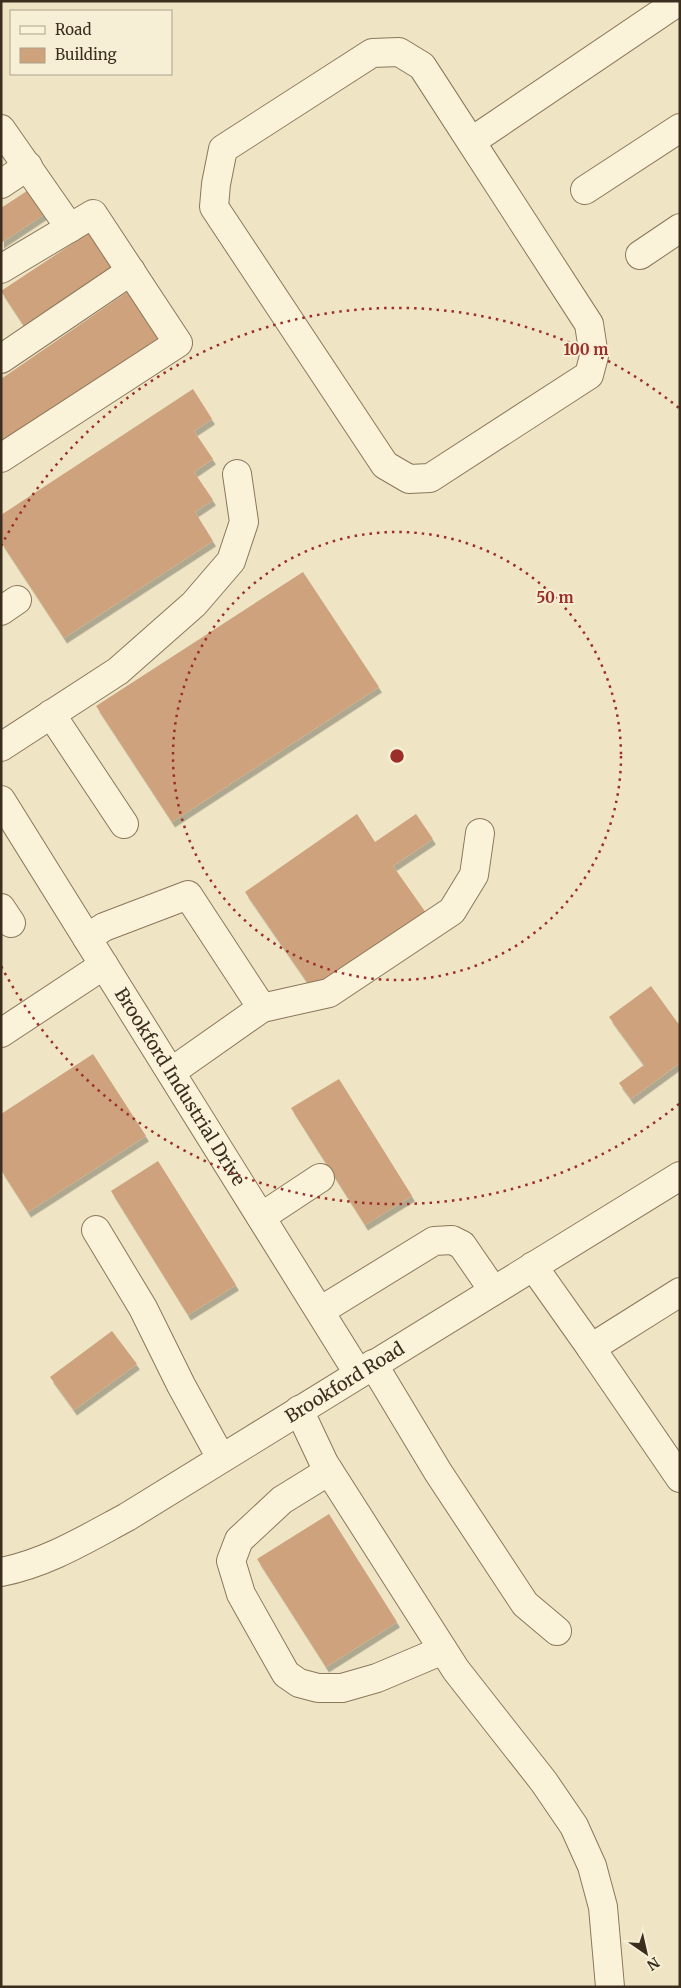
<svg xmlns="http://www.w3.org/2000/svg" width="681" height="1988" font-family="Merriweather,serif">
<defs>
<filter id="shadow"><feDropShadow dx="3" dy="5.5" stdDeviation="0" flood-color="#0004"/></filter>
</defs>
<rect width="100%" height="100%" fill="#efe5c5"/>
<path fill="#cea27b" filter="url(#shadow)" d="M30,189L46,213L1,243V208Z
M93,230L116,265L24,326L1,291Z
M133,288L164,335L1,446V379Z
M193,389L212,419L194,431L213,459L194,472L213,500L195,512L213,541L64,638L1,542V515Z
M303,572L379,687L172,822L96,706Z
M357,814L375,842L416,814L433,839L393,866L429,917L316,995L245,892Z
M651,986L680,1026V1063L631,1099L619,1083L644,1065L609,1017Z
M93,1054L146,1136L28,1212L1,1170V1114Z
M339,1079L412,1196L365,1225L291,1108Z
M158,1161L236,1285L188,1315L111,1191Z
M112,1331L137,1364L74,1410L50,1377Z
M329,1514L397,1622L326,1667L257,1559Z"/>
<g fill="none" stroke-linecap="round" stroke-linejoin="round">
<g stroke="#8b775b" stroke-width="30">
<g id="minor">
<path d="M399,52L422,66L589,324L594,356L589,375L430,478L409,479L385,465L214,207L216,184L223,149L372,53Z"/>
<path d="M1,129L70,228"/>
<path d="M472,141L679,1"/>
<path d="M1,184L28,166"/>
<path d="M585,190L680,128"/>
<path d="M640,255L680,228"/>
<path d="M1,269L93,214L178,343L1,458"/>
<path d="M1,359L131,271"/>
<path d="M1,611L17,600"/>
<path d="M51,714L124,824"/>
<path d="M1,747L118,671L194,604L231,561L244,522L237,474"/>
<path id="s1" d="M1,800L358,1373"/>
<path d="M1,908L11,923"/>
<path d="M87,938L104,927L188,895L262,1008L171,1072"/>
<path d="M262,1008L329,993L452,911L474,875L480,833"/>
<path d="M1,1033L104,965"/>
<path d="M261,1217L320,1178"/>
<path d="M96,1230L143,1308L181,1385L221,1458"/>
<path d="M533,1266L591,1348L680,1292"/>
<path d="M320,1311L434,1241L452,1240L462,1245L493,1290"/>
<path d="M591,1348L680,1478"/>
<path d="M373,1364L438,1472L525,1604L557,1631"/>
<path d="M299,1410L324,1463L456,1670L544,1782L574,1826L592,1866L603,1907L610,1987"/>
<path d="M329,1471L282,1500L239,1540L231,1561L241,1594L286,1674L299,1683L318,1688H342L377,1678L443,1650"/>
<path id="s2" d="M1,1572C47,1563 86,1539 127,1517L680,1176"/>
</g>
</g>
<use href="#minor" stroke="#faf2d9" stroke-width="28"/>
</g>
<g fill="none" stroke="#9b2e29" stroke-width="2.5" stroke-dasharray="2.5 5">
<circle cx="397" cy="756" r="224"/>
<path d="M679 1104A448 448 0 0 1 1 966M1 546A448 448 0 0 1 679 408"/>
</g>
<g text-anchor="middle" stroke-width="4" stroke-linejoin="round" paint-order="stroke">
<g font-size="18" fill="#3b2e1f" stroke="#f6efd5">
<text dy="6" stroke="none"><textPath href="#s1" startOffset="338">Brookford Industrial Drive</textPath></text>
<text dy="6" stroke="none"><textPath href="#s2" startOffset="394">Brookford Road</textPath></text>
</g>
</g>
<circle cx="397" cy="756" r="8" fill="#9b2e29" stroke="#f6efd5" stroke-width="2.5"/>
<g font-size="15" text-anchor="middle" font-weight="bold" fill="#9b2e29" stroke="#f6efd5" stroke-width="4" stroke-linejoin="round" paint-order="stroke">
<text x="586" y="355">100 m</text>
<text x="555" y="603">50 m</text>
</g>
<rect width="681" height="1988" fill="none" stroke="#3b2e1f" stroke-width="5"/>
<rect x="10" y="10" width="162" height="65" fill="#f6efd5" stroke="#aba28c"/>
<rect x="20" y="26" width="25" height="8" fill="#faf2d9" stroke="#aba28c"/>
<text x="55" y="35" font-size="15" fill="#3b2e1f">Road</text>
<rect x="20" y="48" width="25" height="15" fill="#cea27b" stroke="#aba28c"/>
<text x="55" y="60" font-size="15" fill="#3b2e1f">Building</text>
<g transform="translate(646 1953) rotate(146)" stroke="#f6efd5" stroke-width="4" paint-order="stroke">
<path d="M0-4L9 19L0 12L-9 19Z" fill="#3b2e1f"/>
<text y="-8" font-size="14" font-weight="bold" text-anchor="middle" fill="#3b2e1f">N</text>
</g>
</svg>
